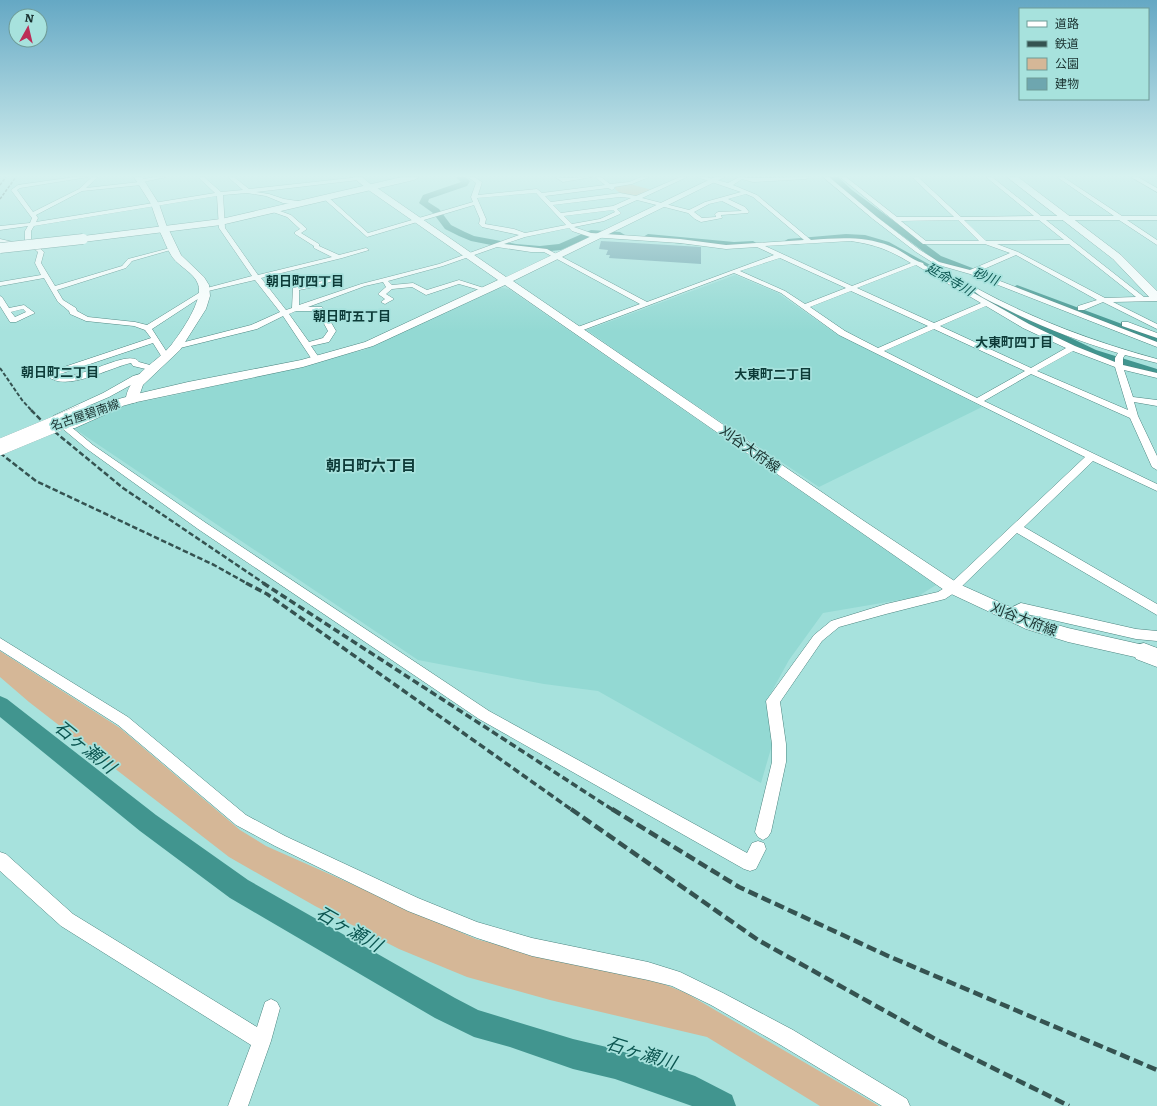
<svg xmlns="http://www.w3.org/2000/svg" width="1157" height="1106" font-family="Literata,'Noto Sans JP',serif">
<rect width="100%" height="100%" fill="#a7e2dd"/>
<path fill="#93d9d3" d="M735,275L778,293L835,333L982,407L819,487L649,374L587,330Z
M497,287L509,289L936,585L917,597L823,613L789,660L766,702L772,745L761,783L598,691L544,684L418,660L72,427L120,406L176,395L364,350Z"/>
<path fill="#d5b797" d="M630,184L652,190C633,198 627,201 612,186Z
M0,651L120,728L240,830L266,846L476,939L556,960L651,979L686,993L879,1106H820L707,1037L550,1000L467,977L399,949L315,906L229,857L29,702L0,677Z"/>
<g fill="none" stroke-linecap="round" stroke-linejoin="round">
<path fill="#41958f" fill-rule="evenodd" d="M456,177H465L470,181L467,186L429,199L428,202L439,209L451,225L465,232L474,236L516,244L540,246L559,244L591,230L620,232L625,235L620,238L592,236L561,250L540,252L516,250L471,241L459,236L445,229L433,213L419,203L423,195L461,182Z
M830,177H838L852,190L941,256L988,274L989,276L984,279L980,278L935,260L846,194Z
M648,234L734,242L753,241L758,244C751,252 659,242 645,239L643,237Z
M846,234L865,235L889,242L1002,305L1096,350L1157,369V377L1088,356L994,309L883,246L864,241L846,240L788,245L783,242L788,239Z
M1017,285L1157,337V345L1013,290L1012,288Z
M0,696L7,699L156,815L248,880L455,998L478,1010L573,1039L615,1049L695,1076L732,1095L736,1106H692L615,1079L573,1069L510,1047L474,1037L435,1018L230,898L140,831L0,717Z"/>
</g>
<path fill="#6ea6af" d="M601,241L701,247V264L609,258L610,255H606L608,250L599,249Z"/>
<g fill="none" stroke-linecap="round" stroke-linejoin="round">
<g stroke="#4c8580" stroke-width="1">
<path id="street" d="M75,177H88L20,188L17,190L33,212L79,189L92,177H98L86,188L139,182V180L155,177H166L143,182L141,185L82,191L36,215L38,218L36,222L215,193L198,177H204L221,192L243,190L228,177H234L249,189L360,177V179L358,180L256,192L269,194L284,199L304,202V204L302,205L283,203L266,196L247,193L223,195L225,228L258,275L332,257L314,248V246L295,234V232L300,229L287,217L270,211L269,210L272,208L291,215L307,229L301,233L319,244V246L339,255L366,248L369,250L342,258L261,278L286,310L292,308L293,288L316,283L335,277L338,279L319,286L299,290V305L361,284L439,264L519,235L482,227L479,224L480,219L474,205L367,237L323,198V196H327L368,233L473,202L471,197L476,183L468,177H474L482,182L478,195L537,189L542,193L605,185L595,177H601L610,184L629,182L641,177H649L632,184L614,187L615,188L612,190L608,188L545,196L551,202L620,193L636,196L680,177H687L642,198L689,210L705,202L741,192L697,177H706L728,183L739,177L753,178L809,177L806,179L753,182L742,179L733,185L757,195L811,240C840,238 863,236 890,246C902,250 911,260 923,263L924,265L1029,324L1075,346L1115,362V358L1118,353C1078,341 1039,326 1002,307C992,302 980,297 973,290L978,289C1035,320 1095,342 1157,359V363L1125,355L1123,358V365L1157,373V378L1124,370L1133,397L1157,400V406L1134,402L1138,416L1157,456V470L1152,467L1130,418L1031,374L984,401L1157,484V491L1093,461L1024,527L1157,604V615L1017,533L957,591L945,599L886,614L839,627L822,641L780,702L786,744V762L771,832L768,837L763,840L758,837L755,832L772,762V744L766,701L814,635L831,621L886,604L938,592L949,585L1085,457L839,335L781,293L734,273L578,332L574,330L575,328L640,304L544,252H531L497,247L443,266L388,281L392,285L413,283L427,290L459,280L487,289V291H483L459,284L426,295L412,287L392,289L386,294L394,299L385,304L381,302L385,299L378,294L386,287L383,282L365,286L308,307H322L336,331L329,342L311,346L320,359L319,361H313L283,316L257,329L176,349H173V345L251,325L280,312L255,280L208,291L207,293L152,329L170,357L169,359H163L153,343L57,375C78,383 129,347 139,362L157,367V371H154L133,366L131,363C111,367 65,393 48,376L52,371L151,338L145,330L134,326L86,321L70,314L69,311L58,302L44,278L0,286V282L41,275L35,263L38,252L25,241V231L28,226L0,230V226L30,223L32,218L11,190L18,185ZM536,193L566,225L525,233L514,229L485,224L486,219L477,198ZM746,194L753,197L804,240L726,245L680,239L591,233L574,227L604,221L620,214L621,213L617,209L637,200L688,213L695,219L701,222L722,218L721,215L748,213L749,212L745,207L728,199ZM217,196L219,228L252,276L203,289L202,291L147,325L135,322L88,317L77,311L76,308L63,300L57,290L126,268L132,261L174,249V247L128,259L122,266L55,286L41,263L44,252L31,240V231L34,226ZM620,197L631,198L613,206L561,213L553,205ZM722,201L742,211L718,212L715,214L716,217L702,218L694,212L709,204ZM613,210L615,212L600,219L572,224L564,216ZM569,228L572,231L590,237L680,243L726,249L757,247L774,255L647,302L547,249L504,244L525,237ZM851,241C877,245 889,250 911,263L852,286L765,246ZM780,258L846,288L805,304L785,291L740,271ZM916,265L981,303L934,323L857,288ZM851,291L928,326L878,348L845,331L810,307ZM986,306L1023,328L1066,348L1031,368L940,326ZM296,311H317L328,331L323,338L309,342L289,314ZM934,329L1025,371L977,398L884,351ZM1073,351L1115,367L1128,410L1037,371Z
M555,177L564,178L592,177L563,182Z
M823,177H829L877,217L920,250L939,262L970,270L1010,253L985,244H923L840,177H846L897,217H954L912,177H918L961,217L1034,216L986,177H992L1041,216H1114L1057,177H1063L1122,216H1157V220H1127L1157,240V245L1119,220H1046L1144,297H1157V301L1113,302L1157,324V329L1103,302L1084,310H1078V306L1097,300L1016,255L977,272L1157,342V347L970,274L935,264L916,252L873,219ZM958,220L979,241H926L901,221ZM964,220H1039L1064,240L986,241ZM997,244H1069L1136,297L1105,298L1018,252Z
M1131,177H1138L1157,188V192Z
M0,239L22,244L19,246L0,243Z
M0,296L2,297L9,308L24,305L35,313L16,322H10L0,306ZM23,309L26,312L15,317L11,312Z
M1122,322H1128L1157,333V338L1122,326Z
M147,372L151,374L109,397L62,417L69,425L93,445L206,523L489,711L747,853L752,843L758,841L764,843L766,849L756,869L750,871L744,869L479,719L198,529L87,449L63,429L53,416L103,393L133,376Z
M1021,603L1136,629L1157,631V641L1136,639L1022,613L1008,619L1004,617L1002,614L1004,611Z
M0,638L128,717L246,815L285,836L418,898L477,922L532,938L648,962L680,972L723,993L793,1030L907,1099L910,1106H882L779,1044L711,1005L672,986L648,980L532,956L477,938L408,911L275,846L236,825L118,725L0,650Z
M0,852L6,854L73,914L257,1027L265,1002L271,999L277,1002L280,1008L271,1041L248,1106H228L251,1045L61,926L0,871Z"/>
</g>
<g stroke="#4c8580" stroke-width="1">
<path id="secondary" d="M134,177H142L159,204L168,230L167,232H161L160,230L151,204Z
M715,177H725L513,281L864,521L959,584L1037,619L1068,628L1157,648V662L1068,642L1026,629L947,592L505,285L373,346L303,367L132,403L128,402L126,399L128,396L188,382L301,360L365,342L498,280L367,189V185H373L506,277Z
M118,400L122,401L124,404L122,407L75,428H65L63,425L65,422Z"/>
</g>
<g stroke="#4c8580" stroke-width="1">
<path id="primary" d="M353,177H362L374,187L373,189H367Z
M164,227L169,230L181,255L204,277L209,285L210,296L206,309L180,350L143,385L137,402L82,417L77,416L75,413L77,410L126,397C131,373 158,362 172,344C181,332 204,300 198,284C194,273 180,267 173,258C167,250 164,239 159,230Z"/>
</g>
<g stroke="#4c8580" stroke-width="1">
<path id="highway" d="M402,177H419L414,180L221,225L83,242L77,239L83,236L221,219Z
M1007,177H1018L1121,255L1157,291V299H1151L1113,259Z
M1144,643L1157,648V667L1136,659L1133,652L1136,645Z"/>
</g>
<use href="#street" fill="#fff" fill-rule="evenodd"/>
<use href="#secondary" fill="#fff" fill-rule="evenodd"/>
<use href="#primary" fill="#fff" fill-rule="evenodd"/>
<use href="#highway" fill="#fff" fill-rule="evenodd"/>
<path stroke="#355351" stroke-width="1.5" stroke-dasharray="3 1.5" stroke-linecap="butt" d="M0,185L6,177
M0,199L16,177"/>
<path stroke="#355351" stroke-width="2" stroke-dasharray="4 2" stroke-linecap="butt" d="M0,368L22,400L32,411"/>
<path stroke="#355351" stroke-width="2.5" stroke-dasharray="5.5 2.5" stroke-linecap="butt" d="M31,410L44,423L123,488L265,584
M0,453L36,481L214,565L248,584"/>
<path stroke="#355351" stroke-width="3.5" stroke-dasharray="7 3.5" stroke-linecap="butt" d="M246,583L267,594L572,810
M263,583L613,810"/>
<path stroke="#355351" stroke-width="4.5" stroke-dasharray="10 4.5" stroke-linecap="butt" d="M571,809L758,940L937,1040L1069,1106
M612,809L739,887L888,956L1157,1070"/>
<g stroke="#4c8580" stroke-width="16" stroke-linecap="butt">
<path id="primary-bridge" d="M0,447L82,413"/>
</g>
<g stroke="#4c8580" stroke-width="11" stroke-linecap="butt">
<path id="highway-bridge" d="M0,248L83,239"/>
</g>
<use href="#primary-bridge" stroke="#fff" stroke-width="16"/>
<use href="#highway-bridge" stroke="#fff" stroke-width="10"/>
</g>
<linearGradient id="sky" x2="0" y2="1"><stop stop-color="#65a8c4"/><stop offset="0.53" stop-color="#d7f2f0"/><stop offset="1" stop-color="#d7f2f0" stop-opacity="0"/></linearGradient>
<rect width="1157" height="332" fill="url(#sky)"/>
<g text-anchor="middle" stroke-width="3.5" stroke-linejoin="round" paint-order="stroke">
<g font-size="12" fill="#19312f" stroke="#a7e2dd">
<text transform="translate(85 415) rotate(-19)" y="4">名古屋碧南線</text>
</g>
<g font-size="13" font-style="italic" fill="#0b5550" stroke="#a7e2dd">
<text transform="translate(986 276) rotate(21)" y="5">砂川</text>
<text transform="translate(950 279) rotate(30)" y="5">延命寺川</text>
</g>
<g font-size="13" font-weight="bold" fill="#0d3b38" stroke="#a7e2dd">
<text x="305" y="286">朝日町四丁目</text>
<text x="352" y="321">朝日町五丁目</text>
<text x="1014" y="347">大東町四丁目</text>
<text x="60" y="377">朝日町二丁目</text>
<text x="773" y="379">大東町二丁目</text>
</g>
<g font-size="14" fill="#19312f" stroke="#a7e2dd">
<text transform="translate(750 449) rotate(35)" y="5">刈谷大府線</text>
<text transform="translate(1024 619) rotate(21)" y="5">刈谷大府線</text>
</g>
<g font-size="15" font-weight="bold" fill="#0d3b38" stroke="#a7e2dd">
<text x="371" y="471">朝日町六丁目</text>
</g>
<g font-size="18" font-style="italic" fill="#0b5550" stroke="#a7e2dd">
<text transform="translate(85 747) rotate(39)" y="6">石ヶ瀬川</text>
<text transform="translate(349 929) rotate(30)" y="6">石ヶ瀬川</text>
<text transform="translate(641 1053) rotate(17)" y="6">石ヶ瀬川</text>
</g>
</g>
<rect x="1019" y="8" width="130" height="92" fill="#a7e2dd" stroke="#6e9b97"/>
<rect x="1027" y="21" width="20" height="6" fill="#ffffff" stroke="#6e9b97"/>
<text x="1055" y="28" font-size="12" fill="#19312f">道路</text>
<rect x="1027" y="41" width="20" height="6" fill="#355351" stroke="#6e9b97"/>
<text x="1055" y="48" font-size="12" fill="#19312f">鉄道</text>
<rect x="1027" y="58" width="20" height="12" fill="#d5b797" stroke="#6e9b97"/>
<text x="1055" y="68" font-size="12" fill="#19312f">公園</text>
<rect x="1027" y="78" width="20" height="12" fill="#6ea6af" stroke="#6e9b97"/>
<text x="1055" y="88" font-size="12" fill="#19312f">建物</text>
<g transform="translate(28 28) rotate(8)"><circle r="19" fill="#a7e2dd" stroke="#6e9b97"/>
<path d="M0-3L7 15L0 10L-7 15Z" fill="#bc2d57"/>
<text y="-6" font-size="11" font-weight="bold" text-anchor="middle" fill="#19312f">N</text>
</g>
</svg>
